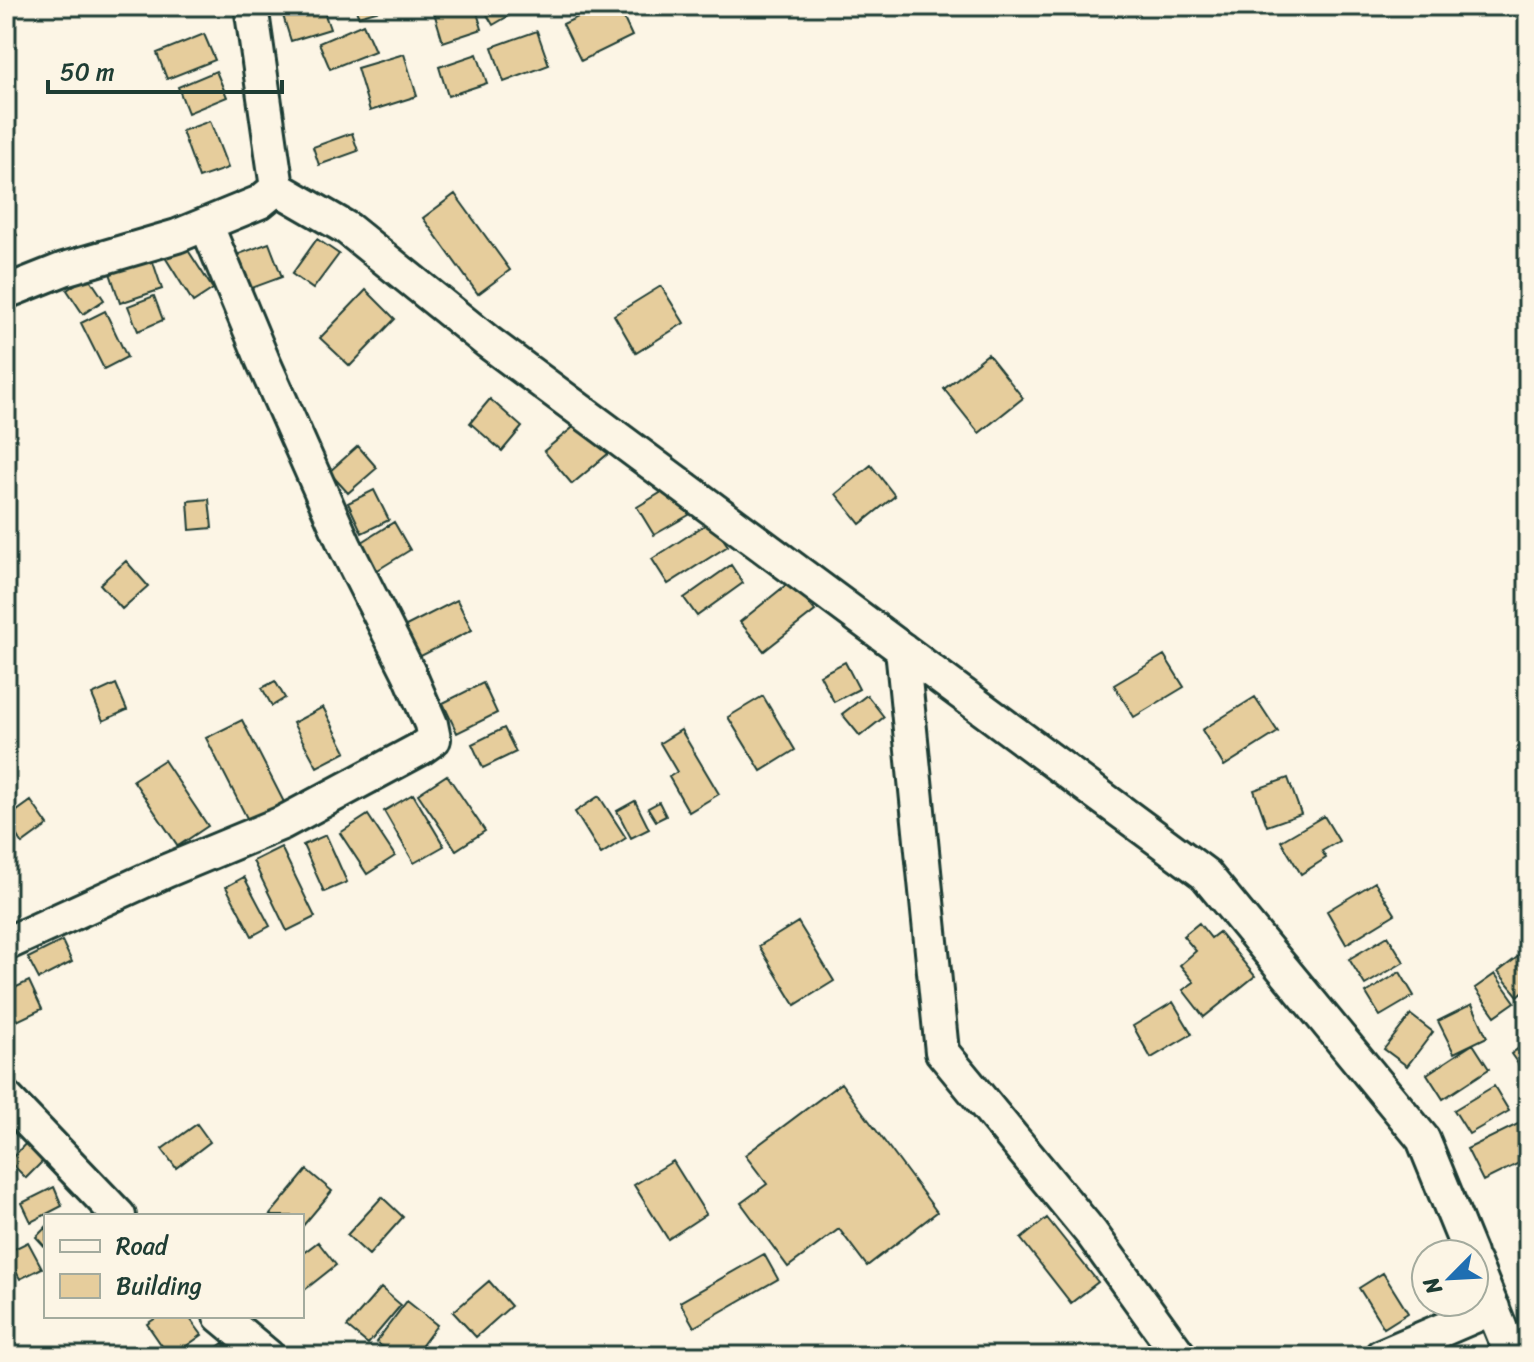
<svg xmlns="http://www.w3.org/2000/svg" width="1534" height="1362" font-family="Sriracha,sans-serif">
<rect width="100%" height="100%" fill="#fcf5e5"/>
<filter id="ink" filterUnits="userSpaceOnUse"><feTurbulence type="fractalNoise" baseFrequency=".0125" numOctaves="2"/><feDisplacementMap in="SourceGraphic" scale="16" xChannelSelector="R" yChannelSelector="G"/><feConvolveMatrix kernelMatrix="1 2 1 2 8 2 1 2 1" color-interpolation-filters="sRGB"/></filter>
<g filter="url(#ink)">
<path fill="#e6cd9c" stroke="#1f3d34" stroke-width="2" d="M280,6H322L330,29L291,41Z
M355,6H391V7L358,16Z
M441,6H475L482,29L443,42L433,9Z
M482,6H521L522,8L493,25Z
M601,6H618L632,36L581,61L563,24Z
M363,24L375,51L330,69L319,43Z
M537,31L549,65L504,82L492,47Z
M204,34L215,60L167,79L157,53Z
M404,54L417,96L370,111L357,68Z
M477,54L487,83L448,96L439,67Z
M216,71L227,97L188,113L178,87Z
M210,121L228,168L199,178L182,131Z
M352,133L358,151L319,165L313,147Z
M455,194L510,270L478,294L423,218Z
M6,216L17,235L6,241Z
M317,239L339,254L313,289L292,274Z
M182,241L213,289L193,302L163,254Z
M269,243L282,277L241,292L228,258Z
M151,256L162,289L120,303L109,270Z
M88,276L104,300L83,314L67,290Z
M661,286L684,323L636,353L614,315Z
M366,290L395,319L350,366L320,338Z
M154,296L163,320L138,331L128,306Z
M105,311L127,357L104,369L81,323Z
M988,354L1023,398L979,433L944,389Z
M490,399L522,427L502,451L470,423Z
M582,420L609,453L572,484L544,451Z
M358,446L377,468L348,493L329,472Z
M871,465L895,496L860,524L836,494Z
M672,486L689,515L654,535L637,507Z
M374,490L389,520L362,533L348,503Z
M209,499L212,528L190,530L188,501Z
M711,521L728,546L668,584L652,559Z
M394,522L410,550L376,571L359,544Z
M126,561L148,586L122,609L100,584Z
M731,565L743,583L697,616L684,598Z
M791,581L815,611L764,651L740,622Z
M457,600L472,630L419,657L404,627Z
M1164,655L1184,687L1134,717L1114,685Z
M845,662L859,689L834,702L820,675Z
M275,681L285,698L272,706L262,688Z
M483,683L497,713L457,733L443,703Z
M116,684L127,710L103,721L92,695Z
M867,695L884,717L860,736L842,714Z
M763,696L795,750L761,771L728,717Z
M1255,697L1278,732L1224,766L1202,730Z
M323,707L346,752L317,767L293,723Z
M242,720L288,810L252,828L206,738Z
M504,728L516,752L483,768L472,744Z
M681,730L719,794L689,812L669,777L677,772L660,743Z
M164,760L208,826L178,846L133,780Z
M447,775L485,831L456,850L418,794Z
M1288,778L1301,814L1267,826L1254,790Z
M413,794L444,846L414,863L384,811Z
M599,796L626,838L601,854L575,812Z
M31,801L48,825L22,844L6,819Z
M635,801L649,829L631,838L617,811Z
M659,802L666,816L656,821L648,808Z
M368,815L395,856L367,874L340,833Z
M1324,816L1339,841L1322,851L1326,858L1301,874L1281,841Z
M326,835L347,882L324,892L303,845Z
M281,847L315,917L287,931L253,861Z
M244,877L270,926L252,936L226,887Z
M1375,882L1395,914L1346,944L1327,911Z
M798,922L834,981L795,1005L759,946Z
M1199,923L1211,938L1219,932L1255,976L1204,1017L1183,990L1194,982L1180,965L1196,951L1183,936Z
M1388,936L1404,962L1365,985L1349,959Z
M62,941L72,962L39,979L28,958Z
M1528,949V987L1518,996L1498,972Z
M1400,972L1414,996L1380,1016L1366,993Z
M1495,974L1515,1002L1495,1016L1475,988Z
M29,981L42,1009L17,1021L6,997V992Z
M1173,1002L1192,1034L1151,1058L1133,1026Z
M1472,1004L1487,1037L1454,1053L1438,1021Z
M1411,1015L1433,1032L1407,1066L1384,1049Z
M1528,1041V1063L1521,1068L1511,1054Z
M1473,1044L1489,1069L1443,1099L1427,1074Z
M841,1083L937,1212L867,1266L839,1229L788,1267L741,1203L767,1184L745,1155Z
M1494,1086L1509,1111L1469,1134L1454,1110Z
M1528,1119V1171L1526,1172L1521,1162L1483,1181L1467,1149Z
M197,1124L210,1142L176,1168L162,1149Z
M30,1139L47,1157L26,1178L9,1161Z
M673,1161L706,1214L668,1239L634,1185Z
M307,1170L332,1191L302,1227V1216H269Z
M54,1187L62,1206L31,1222L22,1203Z
M382,1197L403,1217L369,1255L347,1235Z
M1047,1218L1098,1282L1071,1303L1021,1239Z
M46,1227V1248L36,1237Z
M28,1242L42,1268L20,1279L6,1253Z
M318,1242L336,1265L302,1292V1254Z
M764,1254L778,1279L694,1327L680,1302Z
M1383,1273L1408,1313L1384,1328L1359,1288Z
M489,1281L511,1306L476,1337L453,1312Z
M381,1288L401,1305L368,1344L347,1327Z
M407,1301L437,1325L414,1356H395L376,1342Z
M159,1316H188L202,1335L172,1356H169L147,1324Z
M223,1343L232,1356H205Z"/>
<g fill="none" stroke-linecap="round" stroke-linejoin="round">
<g stroke="#1f3d34" stroke-width="38">
<path id="street" d="M251,6L277,188
M6,292L64,269L177,236L260,202L277,188L348,229L488,342L1205,874L1423,1139L1470,1254
M902,649L942,1052L1092,1234L1180,1356
M6,944L166,871L282,823L420,749L434,739L431,724L409,673L345,546L263,361L206,224
M6,1098L119,1216
M1474,1263L1512,1356
M220,1316L268,1356
M1381,1356L1493,1308"/>
</g>
<use href="#street" stroke="#fcf5e5" stroke-width="32"/>
</g>
</g>
<rect width="1534" height="1362" fill="none" stroke="#fcf5e5" stroke-width="32"/>
<rect x="16" y="16" width="1502" height="1330" fill="none" stroke="#1f3d34" stroke-width="3" filter="url(#ink)"/>
<rect x="44" y="1214" width="260" height="104" fill="#fcf5e5" stroke="#a4ab9e" stroke-width="2"/>
<rect x="60" y="1240" width="40" height="12" fill="#fcf5e5" stroke="#a4ab9e" stroke-width="2"/>
<text x="116" y="1254" font-size="24" fill="#1f3d34">Road</text>
<rect x="60" y="1274" width="40" height="24" fill="#e6cd9c" stroke="#a4ab9e" stroke-width="2"/>
<text x="116" y="1294" font-size="24" fill="#1f3d34">Building</text>
<g transform="translate(1450 1278) rotate(246)"><circle r="38" fill="#fcf5e5" stroke="#a4ab9e" stroke-width="2"/>
<path d="M0-6L14 30L0 20L-14 30Z" fill="#1f6fb2"/>
<text y="-12" font-size="22" font-weight="bold" text-anchor="middle" fill="#1f3d34">N</text>
</g>
<path d="M48 80v12h234v-12" fill="none" stroke="#1f3d34" stroke-width="4"/>
<text x="60" y="80" font-size="24" fill="#1f3d34" stroke="#fcf5e5" stroke-width="6" paint-order="stroke">50 m</text>
</svg>
